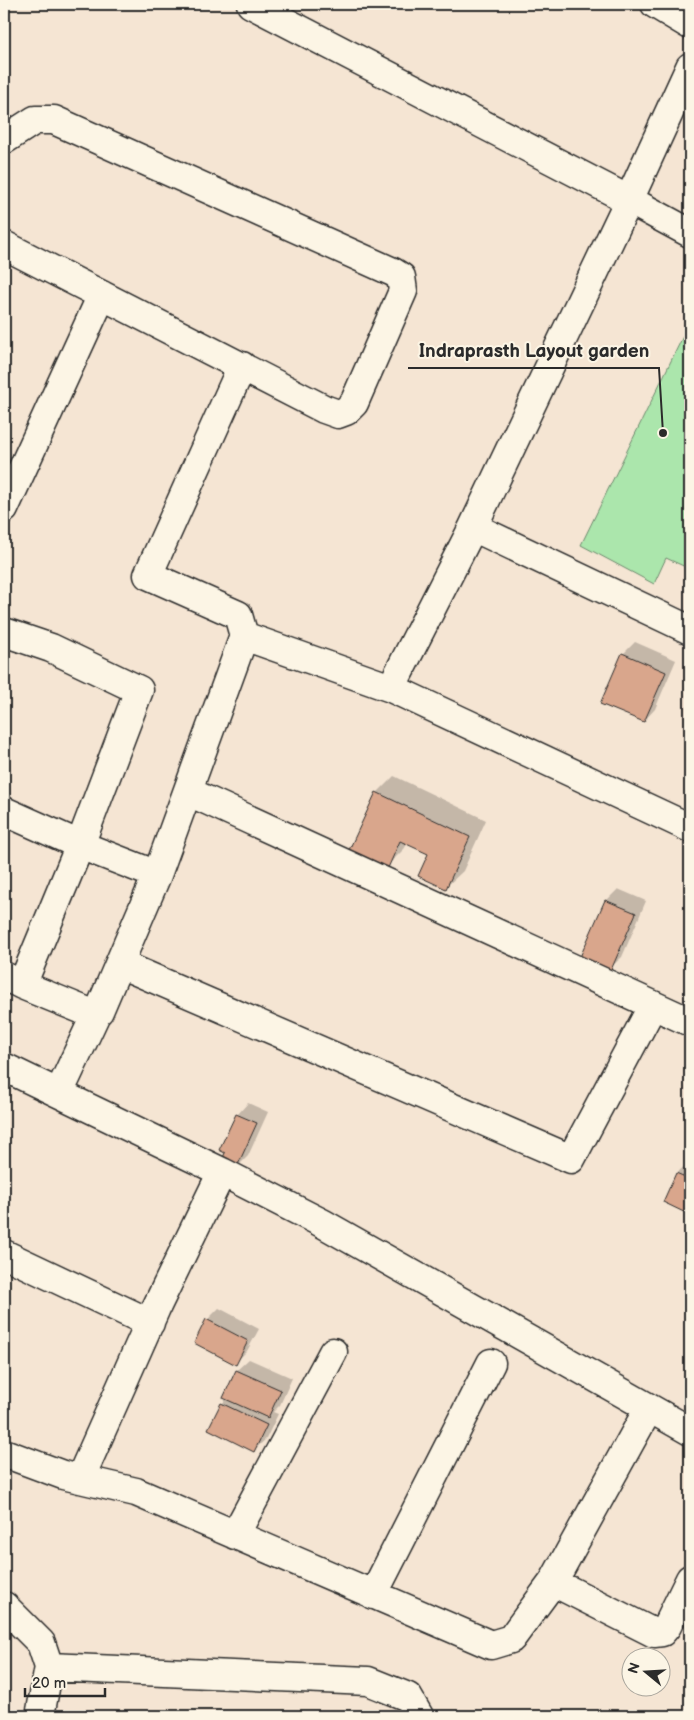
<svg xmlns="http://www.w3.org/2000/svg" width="694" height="1720" font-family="'Balsamiq Sans',sans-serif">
<rect width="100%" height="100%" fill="#f5e5d3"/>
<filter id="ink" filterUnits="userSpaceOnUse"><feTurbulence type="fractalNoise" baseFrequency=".02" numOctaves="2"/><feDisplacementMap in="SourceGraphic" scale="10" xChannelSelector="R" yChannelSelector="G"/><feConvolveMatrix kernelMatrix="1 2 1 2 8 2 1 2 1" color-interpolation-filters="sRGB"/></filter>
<g filter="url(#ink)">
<path fill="#abe6ac" stroke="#6b886c" d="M690,322V569L666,558L654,584L581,545Z"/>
<path fill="#0003" d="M635,642L676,660L655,709L644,721L623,654Z
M394,776L486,820L463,871L446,887L430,853L408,843L404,849L387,866L377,793Z
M618,889L646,901L622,957L610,968L582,956L606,901Z
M248,1103L268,1112L248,1156L236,1168L227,1153L237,1115Z
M689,1162H690V1213L665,1201L677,1173Z
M219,1308L259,1329L247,1351L235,1363L207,1320Z
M249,1359L292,1378L280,1405L273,1412L278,1414L266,1439L254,1450L222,1404L227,1398L225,1397L237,1370Z"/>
<path fill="#d9a68c" stroke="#2b2b2b" d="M622,653L666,672L644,722L600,704Z
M376,792L470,837L446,889L418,876L428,854L400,841L388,868L349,850Z
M605,900L636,913L611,970L580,957Z
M236,1114L257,1123L236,1169L221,1162L225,1153L219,1150Z
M676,1173L690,1179V1215L663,1202Z
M206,1319L248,1341L236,1365L194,1343Z
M236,1370L281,1390L268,1418L223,1398Z
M221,1403L267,1425L254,1452L208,1429Z"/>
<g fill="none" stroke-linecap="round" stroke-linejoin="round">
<g stroke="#2b2b2b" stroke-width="31">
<path id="minor" d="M251,4L629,200L473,527L690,630
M655,4L690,25
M690,67L629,200L690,233
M4,140L35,120H54L393,272L401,277L403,291L354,403L346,411L338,414L324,409L4,245
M242,366L148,575L238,615L244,636
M4,509L102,295
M473,527L391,688L690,828
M4,632L51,648L139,690L80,845L4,811
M189,792L690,1022
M120,964L571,1159L653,1005
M4,976L22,985L80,845L157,875
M22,985L93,1014L99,1011L157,875L244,636L391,688
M4,1067L222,1172L322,1223L690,1431
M59,1093L96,1014
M4,1254L150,1323
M4,1453L63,1475L136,1492L491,1645L511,1639L553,1582L649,1408
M80,1479L156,1308L222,1172
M235,1535L333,1352
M553,1582L654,1633L662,1632L667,1626L690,1579
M373,1595L491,1363
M4,1606L41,1643L49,1667L40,1716
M49,1667L368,1681L408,1697L419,1716"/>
</g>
<use href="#minor" stroke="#fcf5e5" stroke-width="28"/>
</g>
</g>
<path fill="none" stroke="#2b2b2b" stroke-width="2" d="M663 433L659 368H408"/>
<circle fill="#2b2b2b" stroke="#fcf5e5" stroke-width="2" cx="663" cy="433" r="5"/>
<g font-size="19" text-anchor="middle" font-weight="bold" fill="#2b2b2b" stroke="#fcf5e5" stroke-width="4" stroke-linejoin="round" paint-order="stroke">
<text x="534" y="357">Indraprasth Layout garden</text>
</g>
<rect width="694" height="1720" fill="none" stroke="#fcf5e5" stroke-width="20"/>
<rect x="10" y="10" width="674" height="1700" fill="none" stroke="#2b2b2b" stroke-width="2" filter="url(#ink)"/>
<g transform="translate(646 1672) rotate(288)"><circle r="24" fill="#fcf5e5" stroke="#a8a49b"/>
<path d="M0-4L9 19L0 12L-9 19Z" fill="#2b2b2b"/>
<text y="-8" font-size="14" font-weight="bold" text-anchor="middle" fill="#2b2b2b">N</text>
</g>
<path d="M25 1688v8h80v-8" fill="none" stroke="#2b2b2b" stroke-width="2.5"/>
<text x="32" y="1688" font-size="15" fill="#2b2b2b" stroke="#fcf5e5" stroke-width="4" paint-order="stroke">20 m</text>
</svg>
